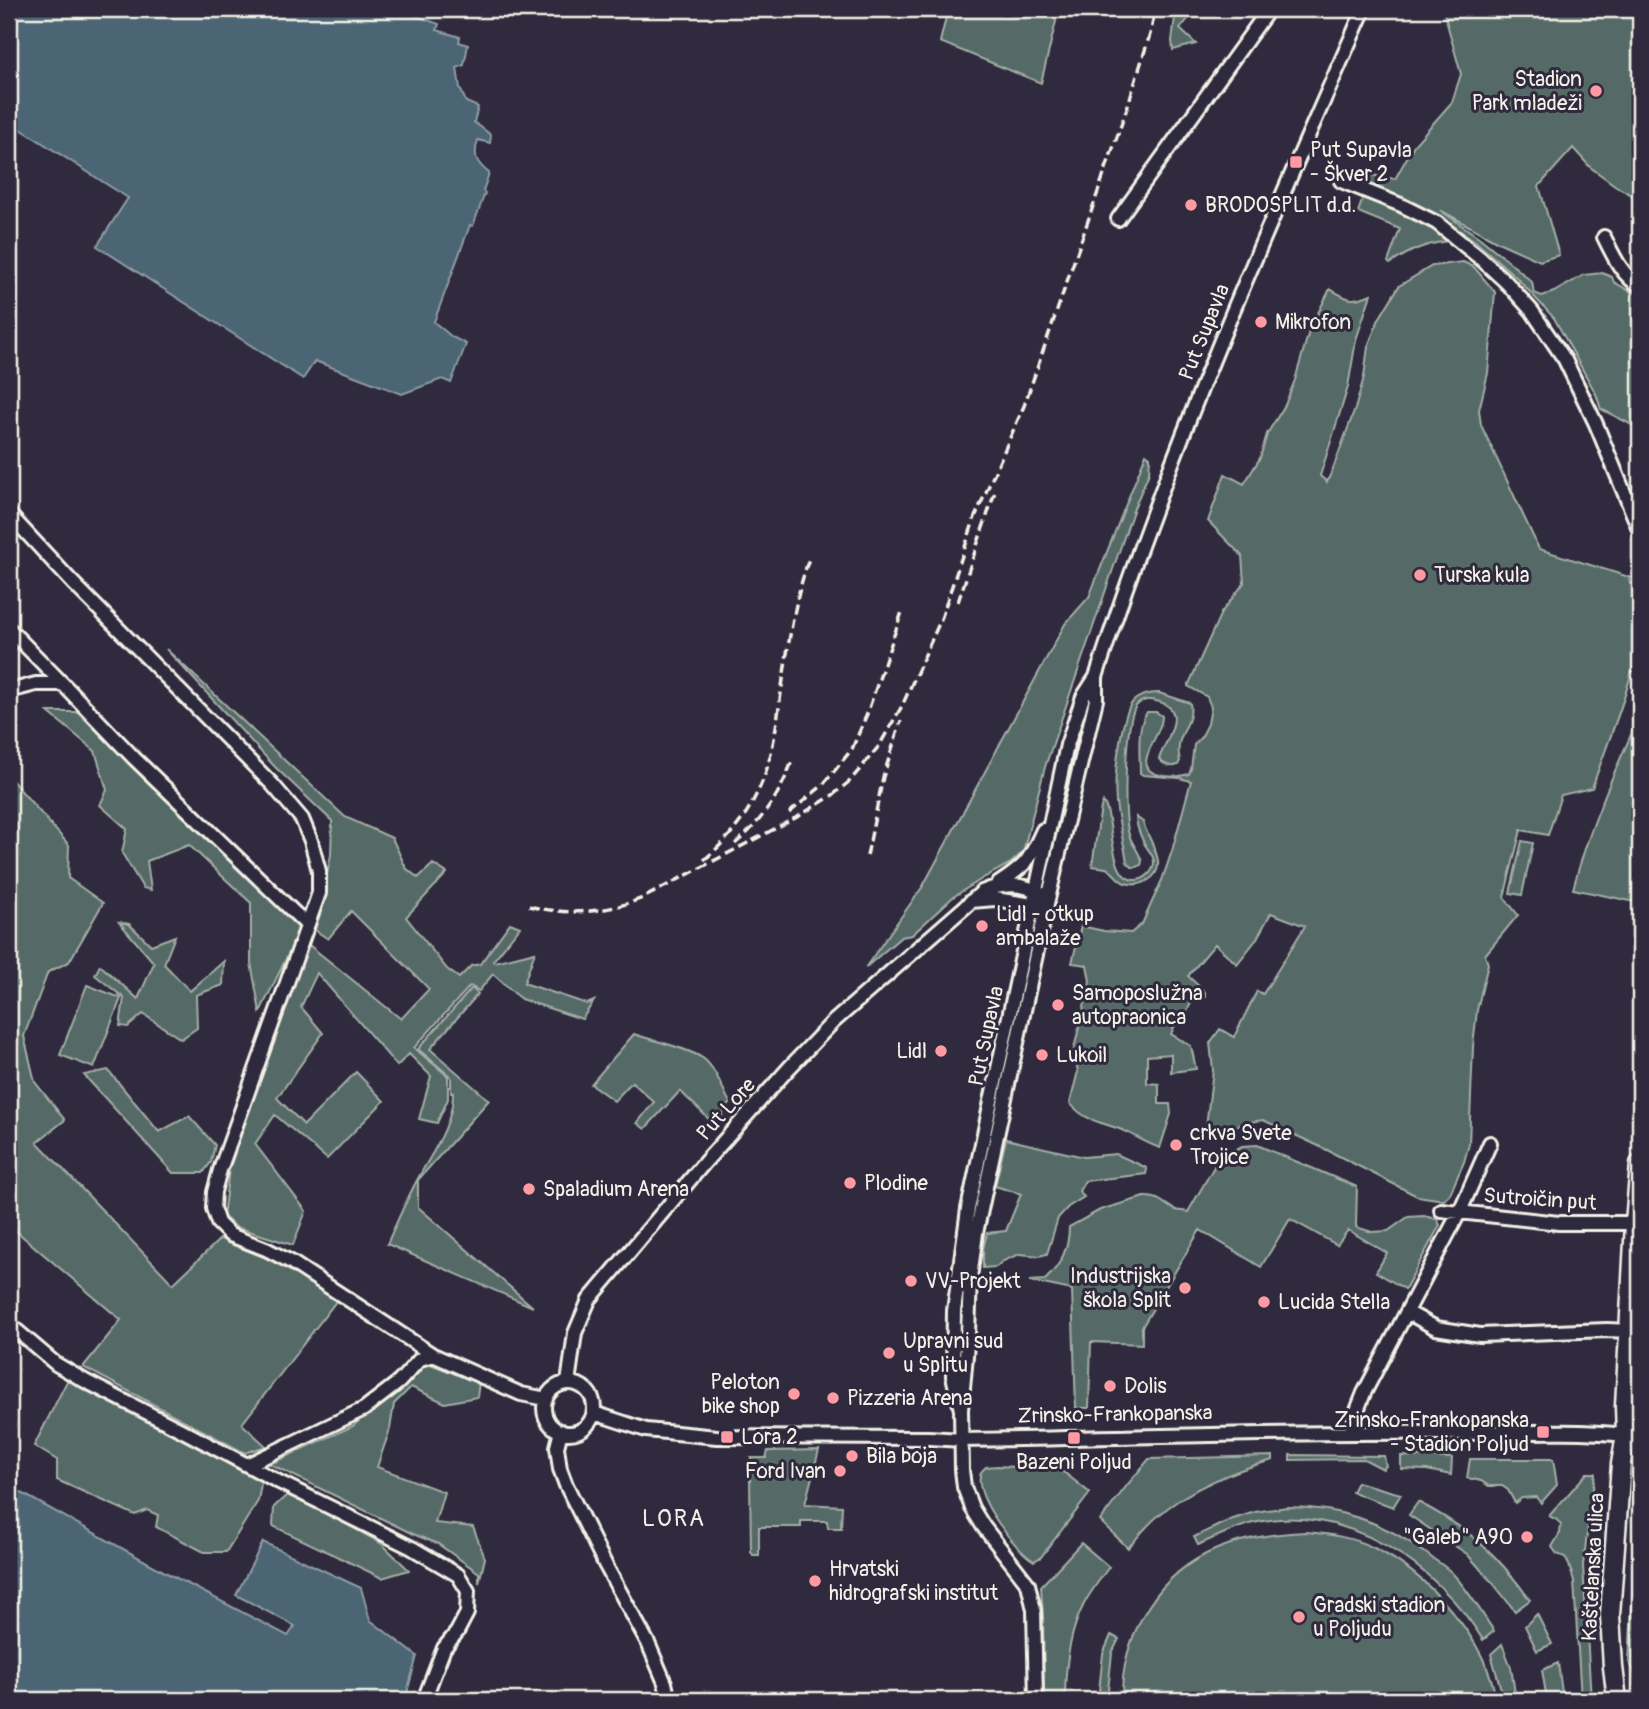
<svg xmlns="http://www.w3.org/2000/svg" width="1649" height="1709" font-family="Pangolin,sans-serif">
<rect width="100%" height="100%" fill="#2f2a3d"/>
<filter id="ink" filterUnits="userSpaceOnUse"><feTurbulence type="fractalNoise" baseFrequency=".0143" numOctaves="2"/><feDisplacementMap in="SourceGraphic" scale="14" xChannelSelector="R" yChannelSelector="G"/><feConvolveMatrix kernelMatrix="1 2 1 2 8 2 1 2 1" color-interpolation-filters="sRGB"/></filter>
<g filter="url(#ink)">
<path fill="#546b66" stroke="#a4aea7" stroke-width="2" d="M948,9H1059L1041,83L940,42Z
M1176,9H1196L1180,29L1196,44L1173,50L1172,41Z
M1443,9H1640V200L1616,186L1590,167L1573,148L1539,186L1559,255L1540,261L1498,242L1440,210L1480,238L1507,260L1532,282L1534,293L1542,296L1554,292L1584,275L1602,273L1612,277L1614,282L1640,297V429L1601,409L1596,394L1554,318L1516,277L1474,240L1445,221L1417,207L1366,190L1371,175L1395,179L1414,145L1452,102L1461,74Z
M1363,198L1424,222L1451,239L1448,241C1422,245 1411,250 1390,264L1388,262L1400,229L1358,212Z
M1463,262L1474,267L1495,292L1488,373L1479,410L1481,425L1539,549L1629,577L1630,584L1640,585C1640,601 1642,618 1640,634C1633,683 1608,741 1592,788L1561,795L1548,835L1521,830L1504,897L1518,915L1485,955L1488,964L1477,1010L1473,1047L1469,1144L1464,1162L1450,1194L1444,1200L1417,1196L1325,1149L1263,1120L1244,1123L1218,1134H1210L1206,1126L1213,1070L1210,1043L1220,1029L1234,1037L1257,991L1263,994L1305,926L1271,913L1256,940L1237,964L1215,944L1188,976L1205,992V997L1192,1001L1185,1015L1180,1013L1171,1034L1191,1046L1196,1069L1171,1072V1054L1147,1056V1083L1159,1084V1104H1170L1171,1114L1160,1148C1147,1144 1136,1136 1124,1131C1103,1122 1085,1122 1070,1103L1078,1071L1073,1053L1090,981L1087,965L1072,963L1081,926L1104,931L1131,933L1142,924L1162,880L1172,851L1191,781L1179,778L1143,775L1140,773C1140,754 1136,728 1147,712H1156L1162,716C1164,733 1130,765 1156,774C1167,778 1178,777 1189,774L1191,769L1194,745L1202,736L1208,724L1211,707L1207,697L1188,686L1221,613L1244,583L1242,556L1208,521L1225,474L1244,484L1260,458L1267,434L1285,405L1295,380L1309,331L1330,289C1348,299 1351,303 1371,294L1356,340L1348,387L1320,476L1327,482L1332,471L1355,409L1364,377L1368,346L1379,319L1399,286L1432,266Z
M1146,454L1150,457L1149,473L1134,508L1045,767L1023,852L1011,863L985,877L953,897L912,935L901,937L865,968L923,886L1065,624L1089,597Z
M166,649L345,817L392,838L406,868L418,878L433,864L447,873L406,917L447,969L459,978L471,966L480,964L510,923L520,927L493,961L495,962L535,952L524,983L587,1004L594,1001L582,1019L521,999L493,974L479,991L470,986L414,1048L448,1076V1099L437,1123L419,1119L431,1076L409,1054L397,1066L317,973L301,1007L323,1033L277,1098L304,1125L356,1072L384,1101L327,1159L275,1115L255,1144L306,1211L293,1245L236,1227L223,1216L229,1170L297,965L309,945L401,1019L429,989L351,911L328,939L315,930L331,855L332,821L275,767Z
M1159,693L1190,703C1194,728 1173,733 1180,761L1178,765C1170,768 1164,765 1159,759C1165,740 1191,709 1156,701C1149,699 1141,700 1136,706C1124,724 1124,809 1128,831C1130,842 1138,850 1142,861L1141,865L1137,867H1132L1127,862C1124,842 1118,822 1116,802C1114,778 1117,755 1122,731C1128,706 1130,694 1159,693Z
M48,712H78L247,878L301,928L260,1012L251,963V903L189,845L147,861L151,890L143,888L122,853L127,829L100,805L107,790L95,751Z
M1637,722H1640V903L1573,889C1588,831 1612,776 1637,722Z
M9,777L69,845L68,878L103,903L69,962L48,972L24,1036L35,1082L65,1120L37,1142L173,1284L220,1239L278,1263L337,1300L242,1424L266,1446L245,1453L83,1367L121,1320L9,1225Z
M1103,802C1115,815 1107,883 1137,880C1146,879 1154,871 1154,862C1154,855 1147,849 1144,843C1140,835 1136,826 1136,817L1143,822C1148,841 1172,867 1147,881C1140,885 1132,885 1125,883C1117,880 1115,873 1108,869C1104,867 1096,867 1092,866L1101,807Z
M1522,841L1533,843L1522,895L1510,893Z
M119,922L129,924L151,945L175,936L164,964L190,991L224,961L223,985L196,995L197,1028L181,1039L143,1014L128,1027L120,1026L124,998L95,975L100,965L138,999L154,963Z
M87,985L121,998L94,1068L60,1055Z
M472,988L478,994L430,1049L489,1100L418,1180V1207L533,1307L387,1244C396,1224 405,1203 415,1184C430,1155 453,1127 453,1093H451V1077L418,1049Z
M634,1034C654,1041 688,1048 704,1059C716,1069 723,1090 730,1103L725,1108L717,1127L680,1091L645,1129L637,1123L654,1102L632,1082L614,1101L591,1084Z
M108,1070L159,1132L189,1116L215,1145L211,1162L203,1173H173L84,1075Z
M1006,1139L1084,1157L1116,1154L1145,1167L1147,1169L1146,1174L1085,1181L1079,1191L1084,1197L1068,1207L1058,1218L1047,1254L1039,1256L1020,1254L1003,1261L996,1267L983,1268V1249L987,1233L1006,1231L1021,1194L995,1186Z
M1257,1145L1357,1187L1356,1227L1372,1232L1388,1231L1408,1217L1424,1216L1437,1219L1440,1225L1405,1289L1376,1272L1387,1253L1348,1230L1337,1245L1290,1219L1261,1267L1200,1230L1142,1327V1344L1091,1342L1089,1408H1076L1072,1290L1029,1281L1045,1280C1060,1266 1069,1249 1069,1227L1100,1210L1144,1197C1161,1196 1163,1205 1176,1210C1177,1211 1186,1211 1188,1212L1219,1158L1242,1146Z
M430,1364L479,1383L477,1397L445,1403L411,1387L394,1404L390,1429L377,1467L444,1492L435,1523L473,1527L485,1558L479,1583V1573L438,1544L413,1534L270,1464L353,1426L418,1369Z
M68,1379L262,1478L258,1501L226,1552H204L156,1527L158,1515L147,1510L135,1515L57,1480V1460L34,1446Z
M819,1450L805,1504L842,1506L841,1528H828L827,1521H801V1527H759V1555H753L751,1552L750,1477L751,1458H766L768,1451Z
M1290,1455L1384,1456L1386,1466L1383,1469L1364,1459L1290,1460Z
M1273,1456V1460C1235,1470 1188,1489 1158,1516C1147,1525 1138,1537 1128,1548L1100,1521L1128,1484L1149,1459Z
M1401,1456L1452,1458L1451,1475L1427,1470L1401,1469Z
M1470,1459H1553L1557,1485L1541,1503L1536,1497L1522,1498L1515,1503L1508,1490L1502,1486H1489L1481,1481L1467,1478Z
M997,1466L1056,1469L1065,1473L1090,1493L1041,1557L1034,1561C1015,1550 976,1499 980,1476C980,1471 982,1471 986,1467Z
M1587,1473H1595L1583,1565L1591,1700H1581L1574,1581L1569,1565L1565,1557L1557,1554L1552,1547L1560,1533L1561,1525L1557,1520L1549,1516Z
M1357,1482L1401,1494L1393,1507L1352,1492Z
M289,1493L381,1543L409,1570L382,1578L273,1526L274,1507Z
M1418,1502C1468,1528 1497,1553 1530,1600L1515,1611L1492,1582L1467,1554L1409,1515Z
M1287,1507C1340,1507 1384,1522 1427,1554C1435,1561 1446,1566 1453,1574C1469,1591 1481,1612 1494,1631L1483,1640C1437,1565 1345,1501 1253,1523C1234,1528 1216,1537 1198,1545L1194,1537L1230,1520L1255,1512Z
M1306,1532C1329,1534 1352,1537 1374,1548C1428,1574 1487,1640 1496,1700H1122C1121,1641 1152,1581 1206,1554C1238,1538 1271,1534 1306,1532Z
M1636,1533H1640V1700H1637L1634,1671L1629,1662Z
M1081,1543L1109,1567C1100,1579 1091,1591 1084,1604C1069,1633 1065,1668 1065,1700H1044L1043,1617L1041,1586Z
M1537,1614L1552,1644L1537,1651L1525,1626Z
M1111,1635L1119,1639L1112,1653L1107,1700H1098L1103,1654Z
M1502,1644L1511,1667L1516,1700H1504L1491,1654Z
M1558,1663L1563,1700H1547L1542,1670Z"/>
<path fill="#4c6575" stroke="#8f9da3" stroke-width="2" d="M9,9H397L439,24L437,30L460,37L459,42L468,45L464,65L457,68L460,88L466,102L478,107L474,122L491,135L490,143L478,140C473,156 476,163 489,173L483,191L485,193L473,226L470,225L434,322L452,337L466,344L451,383L442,379L402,394L315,361L303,379L97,246L128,198L16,126L14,128L9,123Z
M9,1486L165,1572L288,1636L295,1626L236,1595L263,1542L361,1588L370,1620L417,1656L405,1700H9Z"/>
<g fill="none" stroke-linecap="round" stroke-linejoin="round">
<g stroke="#f4f1e8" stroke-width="18">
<path id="street" d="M1341,181L1401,205L1437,223L1480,258L1506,282L1532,311L1565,360L1596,424L1640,531
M1118,219L1269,9
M1604,237C1613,255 1622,276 1640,286
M9,514L73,583L272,784L302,819L311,841L319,871V893L220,1170L214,1192L213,1208L218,1223L230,1235L266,1249L291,1262L433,1355L521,1394L546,1399
M9,629L63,684
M9,691L36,684H63L134,758L307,925
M998,884C1027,865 1029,861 1043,830
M971,901L995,899L1033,905H1040
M1441,1210L1559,1223H1635
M1407,1312L1436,1328L1480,1335L1607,1330L1630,1331
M9,1324L56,1364L85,1381L185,1432L279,1482L412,1548L458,1575L468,1591L467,1613L457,1632L444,1648L424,1700
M568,1383L575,1333L589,1300L705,1162L789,1068L832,1023L982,892C1002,883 1022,882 1042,894
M544 1408a25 25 0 1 1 50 0a25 25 0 1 1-50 0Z
M961,1410L953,1376L954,1311L968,1209L1067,745L1083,697L1096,677C1170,448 1267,228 1364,9
M594,1413L646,1430L717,1437L929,1438L962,1440C1125,1438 1288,1431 1451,1433C1509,1433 1568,1429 1626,1435
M561,1431L557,1447L560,1469L566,1485L606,1566L648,1643L665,1683L669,1700
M1351,1432L1356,1413L1364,1393L1460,1211L1490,1143
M247,1465L364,1409L399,1382L420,1359L433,1355
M1036,1700L1034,1610L1028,1584L983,1526L972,1508L964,1487L962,1470L961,1410L968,1334L970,1278L976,1233L1048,899L1096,700V679"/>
</g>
<g stroke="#f4f1e8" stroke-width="23">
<path id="secondary" d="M1617,1700L1613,1667L1610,1615L1621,1464L1626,1435L1625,1406L1635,1223L1640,1164"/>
</g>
<use href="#street" stroke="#2f2a3d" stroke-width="12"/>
<use href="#secondary" stroke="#2f2a3d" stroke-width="18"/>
<path stroke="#f4f1e8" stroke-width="3.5" stroke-dasharray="10 5" stroke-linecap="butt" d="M958,602L996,489
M789,813L823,785L852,749L867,714L903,609
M735,844C762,821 780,795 792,761
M867,856L883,777L901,721
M704,860C725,842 743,822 755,797C772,766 776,728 781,693C788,647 794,600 810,556
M529,906C569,916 607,913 645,897L799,816L833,795L850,781L865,763L879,746L902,706L941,619L975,517L1024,406L1128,105L1151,31L1155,9"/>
</g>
</g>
<g fill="#ff9aa2" stroke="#2f2a3d" stroke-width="2.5">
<circle cx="1596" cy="91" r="7"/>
<rect x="1289" y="155" width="14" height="14" rx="3.5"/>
<circle cx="1191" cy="205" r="7"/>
<circle cx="1261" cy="322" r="7"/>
<circle cx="1420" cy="575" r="7"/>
<circle cx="982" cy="926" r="7"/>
<circle cx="1058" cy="1005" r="7"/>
<circle cx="941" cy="1051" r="7"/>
<circle cx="1042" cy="1055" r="7"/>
<circle cx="1176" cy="1145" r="7"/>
<circle cx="850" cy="1183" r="7"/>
<circle cx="529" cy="1189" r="7"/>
<circle cx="911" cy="1281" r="7"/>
<circle cx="1185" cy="1288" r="7"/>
<circle cx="1264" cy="1302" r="7"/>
<circle cx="889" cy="1353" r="7"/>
<circle cx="1110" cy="1386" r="7"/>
<circle cx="794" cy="1394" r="7"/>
<circle cx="833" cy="1398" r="7"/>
<rect x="1536" y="1425" width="14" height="14" rx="3.5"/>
<rect x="720" y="1430" width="14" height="14" rx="3.5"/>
<rect x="1067" y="1431" width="14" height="14" rx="3.5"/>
<circle cx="852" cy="1456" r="7"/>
<circle cx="840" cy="1471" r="7"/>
<circle cx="1527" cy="1537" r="7"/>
<circle cx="815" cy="1581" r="7"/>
<circle cx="1299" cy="1617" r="7"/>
</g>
<g text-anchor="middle" stroke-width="6" stroke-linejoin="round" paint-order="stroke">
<g font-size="21" fill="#f4f1e8" stroke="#2f2a3d" text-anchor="start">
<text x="1582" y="86" text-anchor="end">Stadion<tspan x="1582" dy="24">Park mladeži</tspan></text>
<text x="1310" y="157">Put Supavla<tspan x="1310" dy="24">- Škver 2</tspan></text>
<text x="1205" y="212">BRODOSPLIT d.d.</text>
<text x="1275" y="329">Mikrofon</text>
<text x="1434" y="582">Turska kula</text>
<text x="996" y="921">Lidl - otkup<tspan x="996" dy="24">ambalaže</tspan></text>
<text x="1072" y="1000">Samoposlužna<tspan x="1072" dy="24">autopraonica</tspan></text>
<text x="927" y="1058" text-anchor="end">Lidl</text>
<text x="1056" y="1062">Lukoil</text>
<text x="1190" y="1140">crkva Svete<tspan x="1190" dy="24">Trojice</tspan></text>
<text x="864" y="1190">Plodine</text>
<text x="543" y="1196">Spaladium Arena</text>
<text x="1171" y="1283" text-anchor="end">Industrijska<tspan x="1171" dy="24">škola Split</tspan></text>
<text x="925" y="1288">VV-Projekt</text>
<text x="1278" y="1309">Lucida Stella</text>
<text x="903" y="1348">Upravni sud<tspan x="903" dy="24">u Splitu</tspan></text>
<text x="780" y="1389" text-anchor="end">Peloton<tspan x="780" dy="24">bike shop</tspan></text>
<text x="1124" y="1393">Dolis</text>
<text x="847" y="1405">Pizzeria Arena</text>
<text x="1529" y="1427" text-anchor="end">Zrinsko-Frankopanska<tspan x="1529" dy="24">- Stadion Poljud</tspan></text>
<text x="741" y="1444">Lora 2</text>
<text x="866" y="1463">Bila boja</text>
<text x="1074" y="1469" text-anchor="middle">Bazeni Poljud</text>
<text x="826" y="1478" text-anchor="end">Ford Ivan</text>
<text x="1513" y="1544" text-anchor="end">"Galeb" A90</text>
<text x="829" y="1576">Hrvatski<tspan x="829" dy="24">hidrografski institut</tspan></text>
<text x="1313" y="1612">Gradski stadion<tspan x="1313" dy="24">u Poljudu</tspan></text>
</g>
<g font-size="21" fill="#f4f1e8" stroke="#2f2a3d">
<text transform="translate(1204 332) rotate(-68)" y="7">Put Supavla</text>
<text transform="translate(986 1036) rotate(-78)" y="7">Put Supavla</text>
<text transform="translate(726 1109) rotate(-48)" y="7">Put Lore</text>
<text transform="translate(1540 1199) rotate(4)" y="7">Sutroičin put</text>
<text transform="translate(1115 1414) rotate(-1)" y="7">Zrinsko-Frankopanska</text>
<text transform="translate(1593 1567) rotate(-87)" y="7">Kaštelanska ulica</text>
</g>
<g font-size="23" letter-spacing="2" fill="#f4f1e8" stroke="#2f2a3d">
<text x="674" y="1526">LORA</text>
</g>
</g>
<rect width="1649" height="1709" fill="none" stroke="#2f2a3d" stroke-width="35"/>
<rect x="18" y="18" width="1614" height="1674" fill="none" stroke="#f4f1e8" stroke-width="2.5" filter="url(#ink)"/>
</svg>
